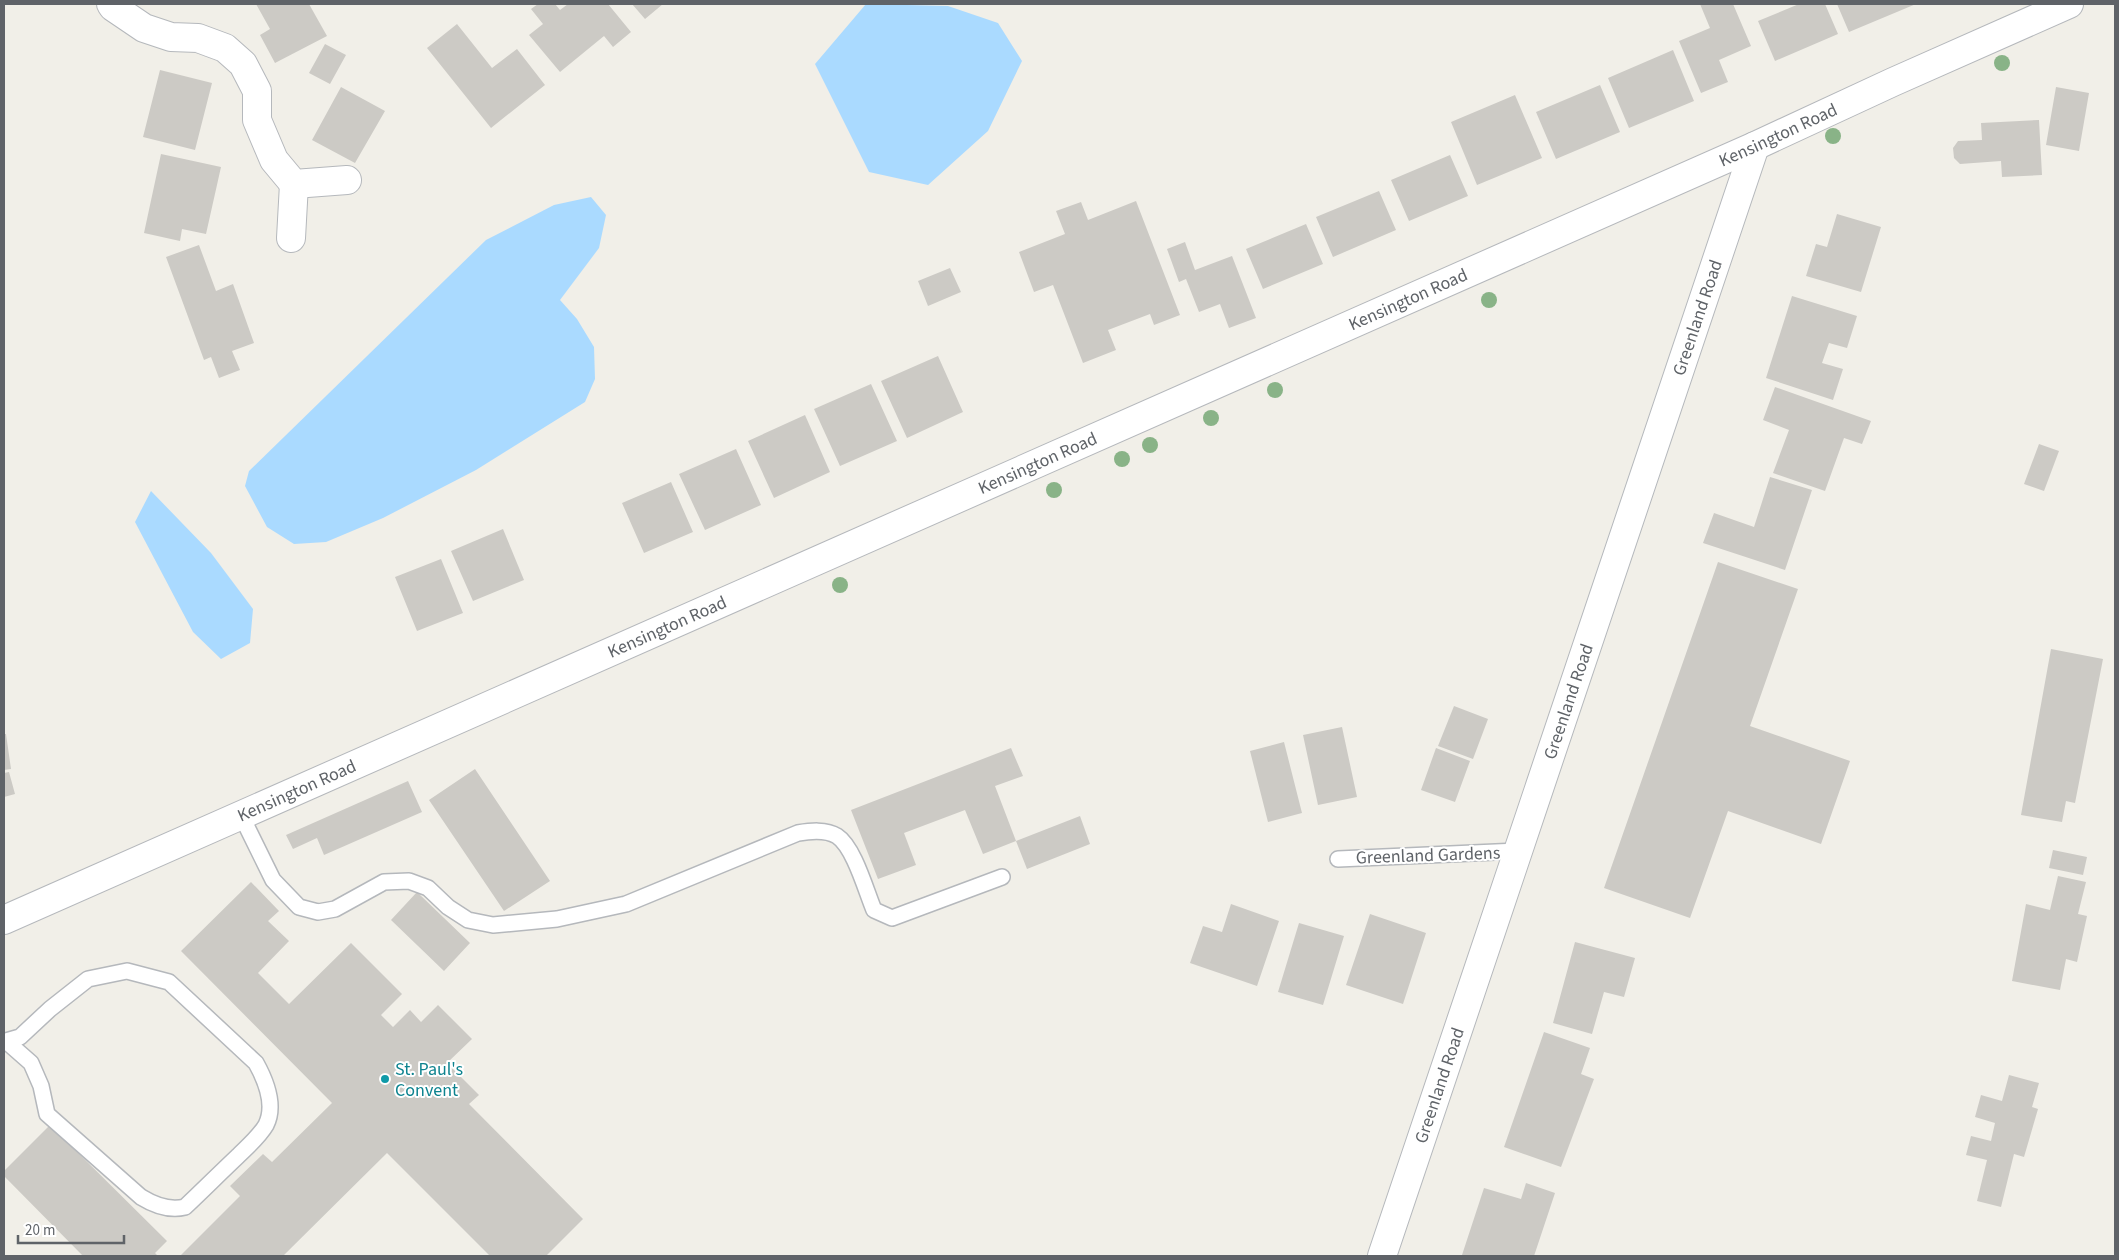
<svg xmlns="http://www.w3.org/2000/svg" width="2119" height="1260" font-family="'Source Sans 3',sans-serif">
<rect width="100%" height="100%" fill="#f1efe8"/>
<path fill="#aadaff" d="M866,4L948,6L998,23L1022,61L988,131L928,185L869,172L815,64Z
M591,197L606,215L599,248L560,300L577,319L594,347L595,379L585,402L476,470L383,518L326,542L294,544L267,527L245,486L249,471L486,240L554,205Z
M151,491L211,553L253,609L250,643L221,659L193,632L135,522Z"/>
<path fill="#cccac5" d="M256,4H309L327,36L275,63L260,35L270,29Z
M538,4H555L560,10L568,4H608L631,32L613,47L604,36L560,72L529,35L543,24L531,9Z
M632,4H663L645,19Z
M1700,4H1733L1751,46L1719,60L1728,82L1701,93L1679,41L1710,28Z
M1799,4H1825L1838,34L1775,61L1758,21Z
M1837,4H1916L1849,32Z
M457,24L492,68L517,49L545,85L491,128L427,48Z
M325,44L346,55L330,84L309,73Z
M1673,50L1694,101L1629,128L1608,78Z
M160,70L212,83L195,150L143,137Z
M1600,85L1620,132L1556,159L1536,112Z
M341,87L385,111L355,163L312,140Z
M2056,87L2089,93L2079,151L2046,145Z
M1515,95L1542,158L1477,185L1451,122Z
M2039,120L2042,175L2002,177L2001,161L1960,164L1954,158L1953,148L1958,141L1982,140L1981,123Z
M161,154L221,167L206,234L182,229L180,241L144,233Z
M1450,155L1468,196L1409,221L1391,180Z
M1379,191L1396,230L1333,257L1316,217Z
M1136,201L1180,315L1154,325L1150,314L1108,330L1116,350L1083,363L1053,285L1034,292L1019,252L1065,234L1056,211L1081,202L1088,220Z
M1837,214L1881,227L1861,292L1806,276L1816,244L1827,247Z
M1306,224L1323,264L1263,289L1246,249Z
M1185,242L1195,270L1232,256L1256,318L1229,328L1220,304L1199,312L1186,279L1179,282L1167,249Z
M199,245L216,291L233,284L254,343L232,351L240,370L219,378L211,357L204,360L166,257Z
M950,268L961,292L928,306L918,281Z
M1792,296L1857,316L1847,348L1829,343L1822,363L1843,369L1833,400L1766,378Z
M938,356L963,412L907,438L881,381Z
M871,384L897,441L840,466L814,409Z
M1775,387L1871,421L1862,444L1844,438L1825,491L1773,473L1789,430L1763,420Z
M805,415L830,472L774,498L748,441Z
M2039,444L2059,451L2044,491L2024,484Z
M736,449L761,505L705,530L679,474Z
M1770,477L1812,490L1785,570L1703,543L1714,513L1754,527Z
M671,482L693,532L644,553L622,503Z
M503,529L524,580L473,601L451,551Z
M441,559L463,613L417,631L395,577Z
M1718,562L1798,589L1750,726L1850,761L1821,844L1728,811L1690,918L1604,888Z
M2051,649L2103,659L2075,803L2066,801L2062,822L2021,815Z
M1454,706L1488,719L1473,759L1438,746Z
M1342,727L1357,797L1318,805L1303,735Z
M4,734H6L11,769L4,770Z
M1284,742L1302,813L1268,822L1250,751Z
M1011,748L1023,776L995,786L1016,841L983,854L965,810L904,833L916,865L878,879L851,810Z
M1436,748L1470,761L1455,802L1421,790Z
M475,769L550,881L504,911L429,800Z
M9,772L15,794L4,797V773Z
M408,781L422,812L324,855L317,838L293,849L286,835Z
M1080,816L1090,844L1027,869L1016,841Z
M2053,850L2087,857L2083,875L2049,868Z
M2058,876L2086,882L2078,914L2087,916L2077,962L2066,959L2060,990L2012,981L2026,904L2050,910Z
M251,882L279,911L268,921L289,941L258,973L289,1004L351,943L402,994L381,1015L393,1027L410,1010L421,1022L438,1005L472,1039L447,1063L479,1095L469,1104L583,1219L546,1256H490L387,1153L283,1256H180L240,1196L230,1186L263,1154L272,1162L332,1103L181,951Z
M417,892L470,943L444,971L391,920Z
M1231,904L1279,921L1257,986L1190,963L1203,926L1222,932Z
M1370,914L1426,933L1403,1004L1346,985Z
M1299,923L1344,936L1323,1005L1278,992Z
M1575,942L1635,958L1624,997L1604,992L1592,1034L1553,1023Z
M1544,1032L1590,1048L1581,1074L1594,1079L1561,1167L1504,1147Z
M2009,1075L2039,1083L2032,1107L2038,1109L2024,1157L2014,1154L2001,1207L1977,1201L1987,1160L1966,1155L1971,1136L1991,1141L1995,1123L1975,1117L1981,1095L2002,1101Z
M50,1125L167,1241L155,1253L158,1256H83L4,1176V1171Z
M1526,1183L1555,1193L1534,1256L1462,1255L1484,1188L1521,1199Z"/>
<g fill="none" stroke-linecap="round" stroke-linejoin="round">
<g stroke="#b5b8bc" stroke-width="18">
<path id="service" d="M241,815L273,880L299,907L318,912L335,909L384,882L409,881L428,888L448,907L468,920L493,925L557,919L626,904L798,833C810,831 826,829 837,836C854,847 866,891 874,910L892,918L1002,877
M1338,859L1518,851
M4,1042L6,1041L20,1037L50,1009L88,979L127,971L169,982L256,1063C266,1081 276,1105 266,1125C259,1137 247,1147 238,1156C220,1173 203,1190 185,1207C169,1211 154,1205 141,1197L47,1114L41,1086L31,1063L6,1041"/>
</g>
<g stroke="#b5b8bc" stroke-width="30">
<g id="minor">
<path d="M111,4L113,7L144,28L171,37L198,38L225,48L243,64L257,91V120L274,160L294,184L347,180"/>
<path d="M291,238L294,184"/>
<path id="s1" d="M4,920L1755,146L1893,82L2069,4"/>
<path id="s2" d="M1382,1256L1755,146"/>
</g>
</g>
<use href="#service" stroke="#fff" stroke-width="15"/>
<use href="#minor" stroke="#fff" stroke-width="28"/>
</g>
<g fill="#89b387">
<circle cx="2002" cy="63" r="8"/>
<circle cx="1833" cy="136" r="8"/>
<circle cx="1489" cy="300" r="8"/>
<circle cx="1275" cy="390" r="8"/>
<circle cx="1211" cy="418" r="8"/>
<circle cx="1150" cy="445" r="8"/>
<circle cx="1122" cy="459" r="8"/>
<circle cx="1054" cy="490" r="8"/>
<circle cx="840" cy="585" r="8"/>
</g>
<circle fill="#0f9aa8" stroke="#fff" stroke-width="2" cx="385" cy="1079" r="5"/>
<g text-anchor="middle" stroke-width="4" stroke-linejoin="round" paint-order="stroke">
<g font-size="18" fill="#5f6368" stroke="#fff">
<text dy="6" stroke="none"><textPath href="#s1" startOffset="1940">Kensington Road</textPath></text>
<text dy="6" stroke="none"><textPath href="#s1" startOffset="1535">Kensington Road</textPath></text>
<text dy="6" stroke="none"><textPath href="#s2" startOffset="990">Greenland Road</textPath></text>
<text dy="6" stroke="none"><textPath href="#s1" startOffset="1130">Kensington Road</textPath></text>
<text dy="6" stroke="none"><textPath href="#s1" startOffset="725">Kensington Road</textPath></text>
<text dy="6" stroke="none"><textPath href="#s2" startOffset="585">Greenland Road</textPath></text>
<text dy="6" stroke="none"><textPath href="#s1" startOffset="320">Kensington Road</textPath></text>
<text transform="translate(1428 855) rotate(-2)" y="6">Greenland Gardens</text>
<text dy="6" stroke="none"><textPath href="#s2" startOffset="180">Greenland Road</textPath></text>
</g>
<g font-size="18" fill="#0d838f" stroke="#fff" text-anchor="start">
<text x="395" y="1075">St. Paul's<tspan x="395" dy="21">Convent</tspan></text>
</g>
</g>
<rect width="2119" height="1260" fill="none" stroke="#5f6368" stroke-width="10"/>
<path d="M18 1235v8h106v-8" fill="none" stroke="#5f6368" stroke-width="2.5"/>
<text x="25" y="1235" font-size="15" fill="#5f6368" stroke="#ffffff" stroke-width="4" paint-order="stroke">20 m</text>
</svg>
